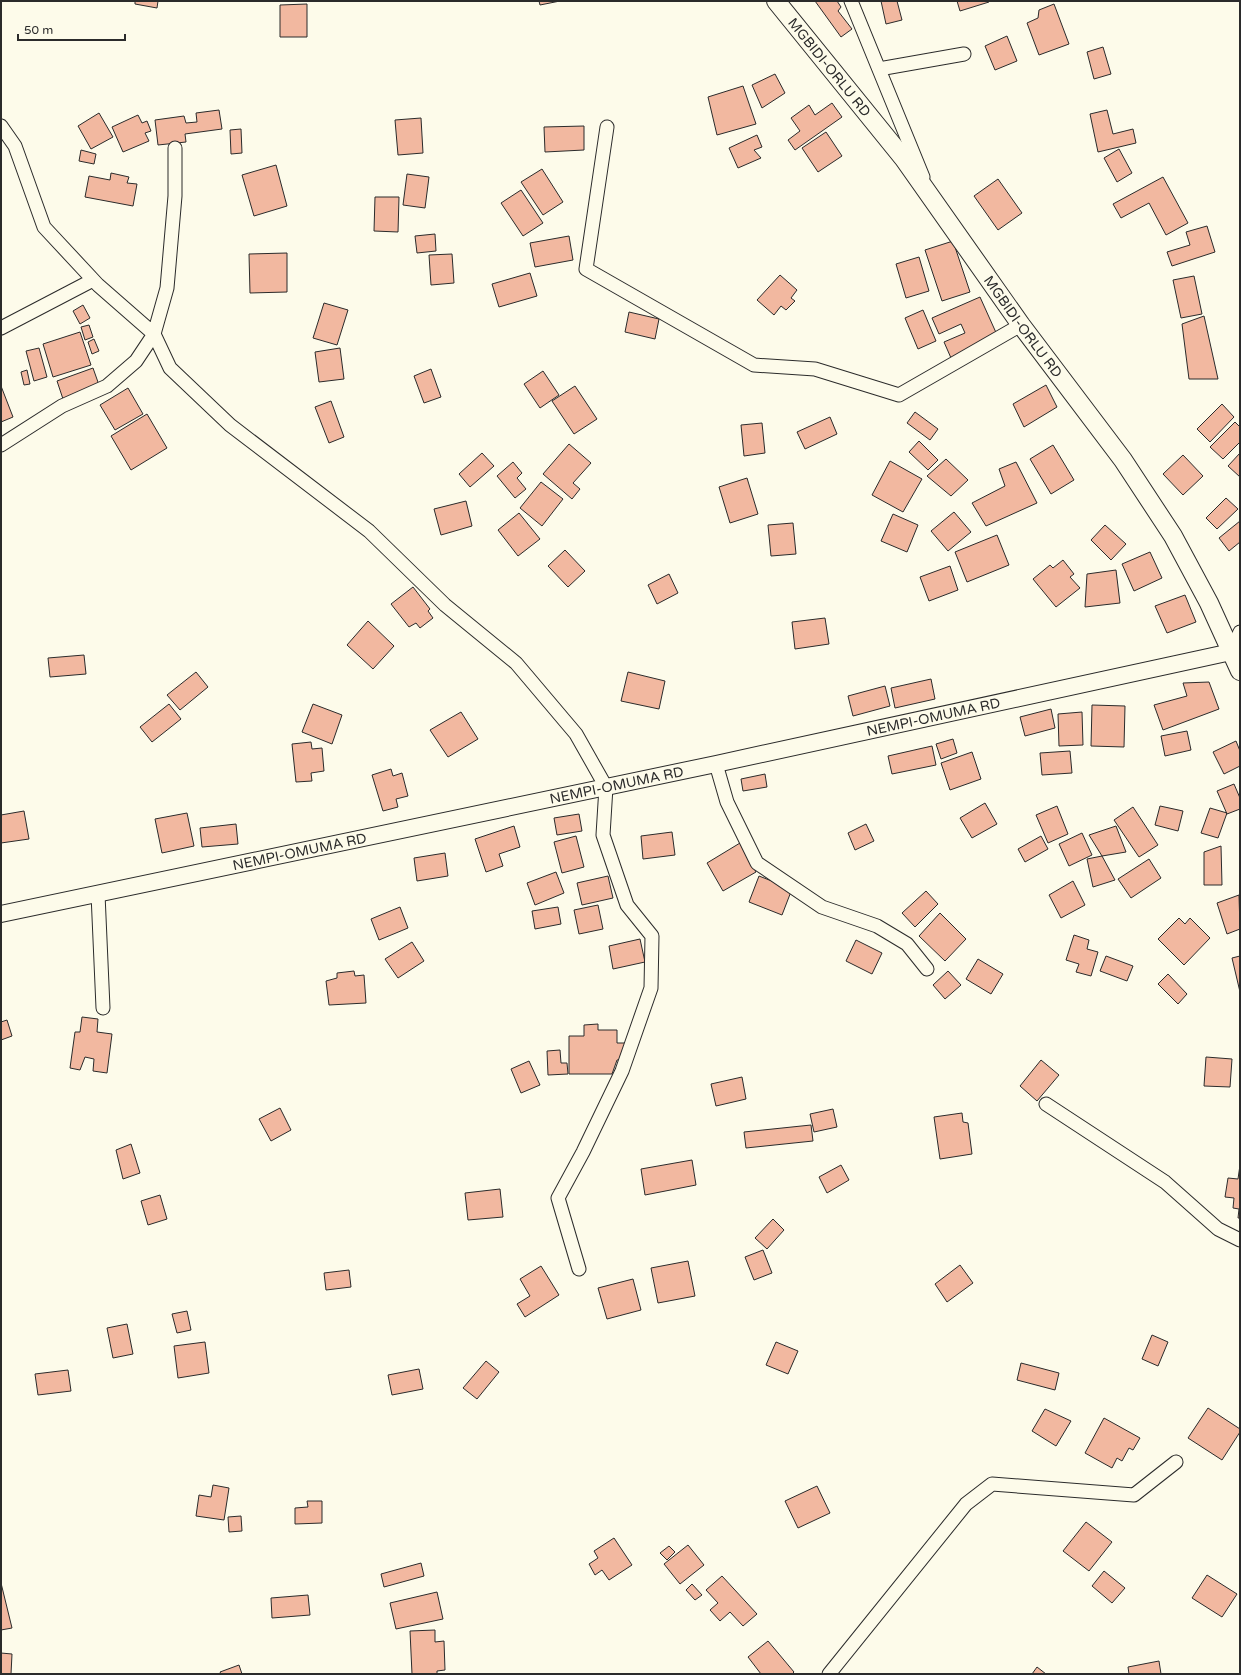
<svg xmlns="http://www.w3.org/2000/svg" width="1241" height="1675" font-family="'Varela Round',sans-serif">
<rect width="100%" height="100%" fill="#fdfbea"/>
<path fill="#f2b8a0" stroke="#2b2b2b" d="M135,1H158L157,8L135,4Z
M539,1H560L540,5Z
M815,1H837L841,7L838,11L852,29L841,37Z
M881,1H897L902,20L886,24Z
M957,1H988L989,2L960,11Z
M307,4V37H280V5Z
M1054,4L1069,44L1039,55L1027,23L1038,18L1039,10Z
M1007,36L1017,61L995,70L985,46Z
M1103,47L1111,74L1094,79L1087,52Z
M775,74L785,93L762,108L752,85Z
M743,86L756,124L717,135L708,97Z
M832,103L842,117L795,150L788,140L800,131L791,118L809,105L815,115Z
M219,110L222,129L185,134L186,142L158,145L155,120L184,116L186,123L197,122L196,113Z
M1107,110L1113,134L1133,129L1136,143L1098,152L1090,114Z
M99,113L113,137L91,149L78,126Z
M138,115L142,123L147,121L151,131L145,133L149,141L123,152L112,127Z
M421,118L423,153L398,155L395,120Z
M584,126V150L545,152L544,127Z
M241,129L242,153L231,154L230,130Z
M826,132L842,156L818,172L802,148Z
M757,135L762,147L754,150L761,158L738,168L729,148Z
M1119,149L1132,173L1117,182L1104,158Z
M81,150L96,154L94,164L79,161Z
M276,165L287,206L254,216L242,175Z
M542,169L563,202L543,215L521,182Z
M111,173L129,177L127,183L137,184L133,206L85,197L89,176L110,180Z
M407,174L429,177L425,208L403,205Z
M1163,177L1188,223L1166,235L1149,203L1121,218L1113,204Z
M998,179L1022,213L998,230L974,196Z
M521,190L543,223L523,236L501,203Z
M375,197H399L398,232L374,231Z
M1207,226L1215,252L1172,266L1167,252L1190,245L1186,232Z
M435,234L436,251L417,253L415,236Z
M569,236L573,260L535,267L530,243Z
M953,241L970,292L942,301L925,250Z
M287,253V292L250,293L249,254Z
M452,254L454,283L431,285L429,255Z
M919,257L929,291L906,298L896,264Z
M530,273L537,296L499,307L492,284Z
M780,275L797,290L791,298L795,301L786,310L781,306L774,315L757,300Z
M1194,276L1202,314L1181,318L1173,280Z
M980,297L998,337L951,358L944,342L965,333L961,324L939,334L932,318Z
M324,303L348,310L337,345L313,338Z
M83,305L90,318L80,324L73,311Z
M923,310L936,341L918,349L905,318Z
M629,312L659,319L655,339L625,332Z
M1204,316L1218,379H1189L1182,324Z
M89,325L93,337L85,340L81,327Z
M80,332L91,365L53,377L43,344Z
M94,339L99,351L92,354L88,342Z
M39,348L47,377L34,381L26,351Z
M340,348L344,379L319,382L315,352Z
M93,368L99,385L63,399L57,381Z
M431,369L441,397L424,403L414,376Z
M27,370L30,384L24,385L21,372Z
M543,371L559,395L540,408L524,384Z
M1046,385L1057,407L1024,427L1013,404Z
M1,386L13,417L1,422Z
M575,386L597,419L574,434L552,401Z
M128,388L143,414L115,430L100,405Z
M331,401L344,437L329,443L315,407Z
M1222,404L1234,417L1210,442L1197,429Z
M915,412L938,429L930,440L907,423Z
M147,414L167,448L131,470L111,436Z
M830,417L837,434L805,449L797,432Z
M1235,422L1240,427V442L1223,459L1210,447Z
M762,423L765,453L744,456L741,425Z
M919,441L938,460L928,470L909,452Z
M569,444L591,463L573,483L580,489L572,499L543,474Z
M1053,445L1074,480L1051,494L1030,459Z
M482,453L494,466L470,487L459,474Z
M1240,453V477L1228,466Z
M1183,455L1203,476L1183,495L1163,474Z
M946,459L968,480L951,496L927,476Z
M890,461L922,479L903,512L872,495Z
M513,462L522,473L517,478L526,489L515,498L497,476Z
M1016,462L1037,503L986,526L972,503L1005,486L999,469Z
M747,478L758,514L730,523L719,487Z
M541,482L563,499L542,526L520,508Z
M1226,498L1238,509L1217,529L1206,518Z
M466,501L472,526L441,535L434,509Z
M954,512L971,532L948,551L931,531Z
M519,513L540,539L518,556L498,530Z
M893,514L918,525L907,552L881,541Z
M1240,521V542L1229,551L1219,538Z
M793,523L796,554L771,556L768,525Z
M1105,525L1126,544L1111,560L1091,540Z
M997,535L1009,565L967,582L955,552Z
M565,550L585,571L568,587L548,566Z
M1150,552L1162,578L1134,591L1122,564Z
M1063,560L1074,574L1070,577L1080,588L1056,607L1033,579L1050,565L1053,568Z
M950,566L958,590L929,601L920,577Z
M1116,570L1120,603L1085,607L1087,574Z
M669,574L678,593L657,604L648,585Z
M413,587L430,609L428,611L433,618L420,628L416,623L409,627L391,604Z
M1185,595L1196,622L1167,633L1155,606Z
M825,618L829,644L795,649L792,622Z
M368,621L394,646L373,669L347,645Z
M84,655L86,674L50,677L48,658Z
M196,672L208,687L180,710L167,695Z
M628,672L665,681L659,709L621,701Z
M931,679L935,699L895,708L891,688Z
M1209,682L1219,709L1163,730L1154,705L1187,696L1183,683Z
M885,686L890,706L853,716L848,696Z
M169,704L181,719L152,742L140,727Z
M313,704L342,715L332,744L302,732Z
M1092,705L1125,706L1124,747L1091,746Z
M1051,709L1055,728L1025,736L1020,717Z
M461,712L478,739L448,757L430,730Z
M1082,712L1083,745L1059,746L1058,714Z
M1187,731L1191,750L1165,756L1161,736Z
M953,739L957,753L941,759L936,744Z
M1236,741L1240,751V766L1224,774L1213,752Z
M311,742L312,749L322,748L324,771L311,773L312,781L296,782L292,744Z
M932,746L936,765L892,774L888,756Z
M1070,751L1072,773L1042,775L1040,753Z
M972,752L981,779L950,790L941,763Z
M391,769L393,776L402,773L408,796L396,799L398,807L383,811L372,775Z
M765,774L767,787L743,791L741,779Z
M1234,784L1240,798V809L1227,814L1217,791Z
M985,803L997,824L972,838L960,818Z
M1057,806L1068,834L1048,843L1036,815Z
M1160,806L1183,811L1178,831L1155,825Z
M1133,807L1158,845L1139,857L1114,820Z
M1210,808L1227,813L1218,838L1201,833Z
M24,811L29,839L1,843V815Z
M187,813L194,846L162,853L155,819Z
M579,814L582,831L557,835L554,818Z
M236,824L238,844L202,847L200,828Z
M866,824L874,841L855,850L848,833Z
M514,826L520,847L499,854L503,866L486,872L475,839Z
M1116,826L1126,852L1102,856L1089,835Z
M672,832L675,855L643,859L641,836Z
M1082,833L1092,855L1069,866L1059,844Z
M576,836L584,867L562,873L554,842Z
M1041,836L1048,849L1025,862L1018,849Z
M740,843L756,872L723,891L707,863Z
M1221,846L1222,885H1204V852Z
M445,853L448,876L417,881L414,858Z
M1102,856L1115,880L1093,887L1087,859Z
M1149,859L1161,878L1131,898L1118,879Z
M556,872L564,893L535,905L527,883Z
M608,876L613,898L582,905L577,883Z
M759,876L792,889L782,915L749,902Z
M1073,881L1085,905L1061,918L1049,895Z
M926,891L938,904L915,927L902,913Z
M1239,895L1240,929L1227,934L1217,903Z
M598,905L603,929L579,934L574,910Z
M400,907L408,928L379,940L371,919Z
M558,907L561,924L535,929L532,911Z
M940,913L966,939L945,961L919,936Z
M1179,918L1185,924L1190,918L1210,938L1184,965L1158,939Z
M1074,935L1089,940L1087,949L1098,952L1091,976L1076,972L1079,964L1066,960Z
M640,939L645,962L613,969L609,946Z
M856,940L882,953L872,974L846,961Z
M412,942L424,961L398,978L385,959Z
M1106,956L1133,966L1127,981L1100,971Z
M1240,956V992L1232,958Z
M978,959L1003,974L991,994L966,979Z
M354,971L355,976L364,975L366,1003L329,1005L326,981L337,978V973Z
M948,971L961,985L945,999L933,985Z
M1168,974L1187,994L1178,1004L1158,984Z
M82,1017L98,1019L97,1032L112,1034L107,1073L93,1071L94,1059L85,1057L80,1070L70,1068L75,1032H80Z
M7,1020L12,1036L1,1040V1022Z
M598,1024V1030H617V1043H626V1059L617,1060L612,1074H569V1036H584V1025Z
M560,1050L561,1063H567L568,1074L548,1075L547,1051Z
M1206,1057L1232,1059L1230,1087L1204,1086Z
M1041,1060L1059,1075L1037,1101L1020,1086Z
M529,1061L540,1085L521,1093L511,1069Z
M742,1077L746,1099L716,1106L711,1084Z
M280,1108L291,1130L271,1141L259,1119Z
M833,1109L837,1127L814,1132L810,1114Z
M962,1113L963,1122L968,1123L972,1154L940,1159L934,1117Z
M811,1125L813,1141L746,1148L744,1132Z
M131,1144L140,1173L123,1179L116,1150Z
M692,1160L696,1185L645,1195L641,1169Z
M841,1165L849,1180L827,1193L819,1177Z
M1240,1165V1218H1238L1239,1209L1233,1208L1234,1198L1225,1197L1228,1178L1238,1179Z
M500,1189L503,1217L468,1220L465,1193Z
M160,1195L167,1219L148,1225L141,1201Z
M773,1219L784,1230L767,1249L755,1238Z
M763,1250L772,1273L754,1280L745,1257Z
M688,1261L695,1296L658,1303L651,1268Z
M960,1265L973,1283L947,1302L935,1284Z
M541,1266L559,1295L525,1317L517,1304L530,1296L520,1279Z
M349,1270L351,1287L326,1290L324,1273Z
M633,1279L641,1310L607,1319L598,1288Z
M187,1311L191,1330L177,1333L172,1314Z
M127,1324L133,1354L113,1358L107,1328Z
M1152,1335L1168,1342L1158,1366L1142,1359Z
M205,1342L209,1373L178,1378L174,1346Z
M776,1342L798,1351L788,1374L766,1365Z
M486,1361L499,1372L477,1399L463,1388Z
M1021,1363L1059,1373L1055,1390L1017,1380Z
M419,1369L423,1389L392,1395L388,1375Z
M68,1370L71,1391L38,1395L35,1374Z
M1208,1408L1240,1429V1432L1222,1460L1188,1438Z
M1045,1409L1071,1421L1056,1446L1032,1431Z
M1104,1418L1140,1438L1133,1450L1129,1448L1122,1461L1117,1458L1112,1468L1085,1453Z
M213,1485L229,1488L224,1520L196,1516L199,1495L211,1497Z
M817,1486L830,1513L798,1528L785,1501Z
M307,1501H322V1523L295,1524V1508L308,1507Z
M241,1516L242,1531L229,1532L228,1517Z
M1086,1522L1112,1542L1089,1571L1063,1551Z
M614,1538L632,1565L609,1580L602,1570L595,1575L589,1564L598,1558L594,1551Z
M688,1545L704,1565L680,1584L664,1564Z
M669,1546L675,1552L667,1560L660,1553Z
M421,1563L424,1576L384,1587L381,1574Z
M1104,1571L1125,1588L1112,1603L1092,1586Z
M1207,1575L1237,1594L1222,1617L1192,1598Z
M722,1576L757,1614L743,1626L730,1612L720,1621L710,1610L718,1603L706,1590Z
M1,1583L12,1628L1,1630Z
M692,1584L702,1595L695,1600L686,1590Z
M437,1592L443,1619L396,1629L390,1603Z
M308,1595L310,1615L272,1618L271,1598Z
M435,1630V1642L444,1641L445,1670L437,1671V1674H412L410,1631Z
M768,1641L794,1672L792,1674H761L748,1657Z
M1,1653L12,1654L11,1674H1Z
M1159,1661L1161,1674H1129L1128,1667Z
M239,1665L242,1674H221L220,1672Z
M1037,1667L1046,1674H1032Z"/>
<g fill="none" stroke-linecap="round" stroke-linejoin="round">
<g stroke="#2b2b2b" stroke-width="15">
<path id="minor" d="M851,1L923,177
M879,69L964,54
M1,126L15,146L44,227L98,285L154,334L170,368L230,425L369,531L445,605L516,663L576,734L606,787L603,835L627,905L652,936L651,988L622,1071L583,1152L558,1198L579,1269
M607,127L586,269L754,365L815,369L899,395L1021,325
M1,328L93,280
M1,445L62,406L107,386L136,361L154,334L167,288L175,196V148
M1231,652L1240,632
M716,764L727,802L757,863L822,907L877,926L907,944L927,969
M98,894L103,1008
M1046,1104L1165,1182L1218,1229L1240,1240
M829,1674L966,1504L992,1484L1134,1495L1176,1462"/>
</g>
<g stroke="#2b2b2b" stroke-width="18">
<g id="tertiary">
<path id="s1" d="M1,914L716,764L1231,652"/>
</g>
</g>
<g stroke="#2b2b2b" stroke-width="20">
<g id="secondary">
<path id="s2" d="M776,1L904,159L1021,325L1123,460L1173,536L1209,603L1240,671"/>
</g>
</g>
<use href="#minor" stroke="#fdfbea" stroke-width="13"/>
<use href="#tertiary" stroke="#fdfbea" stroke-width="16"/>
<use href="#secondary" stroke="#fdfbea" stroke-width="18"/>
</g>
<g text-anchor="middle" stroke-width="3" stroke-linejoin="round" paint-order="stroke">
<g font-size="14" fill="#2b2b2b" stroke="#fdfbea">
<text dy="5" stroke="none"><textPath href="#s2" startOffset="85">MGBIDI-ORLU RD</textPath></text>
<text dy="5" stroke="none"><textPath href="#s2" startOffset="409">MGBIDI-ORLU RD</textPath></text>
<text dy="5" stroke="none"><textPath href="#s1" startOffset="953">NEMPI-OMUMA RD</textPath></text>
<text dy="5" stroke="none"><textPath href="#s1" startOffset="629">NEMPI-OMUMA RD</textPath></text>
<text dy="5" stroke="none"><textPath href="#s1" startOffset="305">NEMPI-OMUMA RD</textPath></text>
</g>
</g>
<rect width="1241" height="1675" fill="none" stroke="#2b2b2b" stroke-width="4"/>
<path d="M18 34v6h107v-6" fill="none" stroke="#2b2b2b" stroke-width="2"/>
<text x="24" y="34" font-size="12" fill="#2b2b2b" stroke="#fdfbea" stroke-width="3" paint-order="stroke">50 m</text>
</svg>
